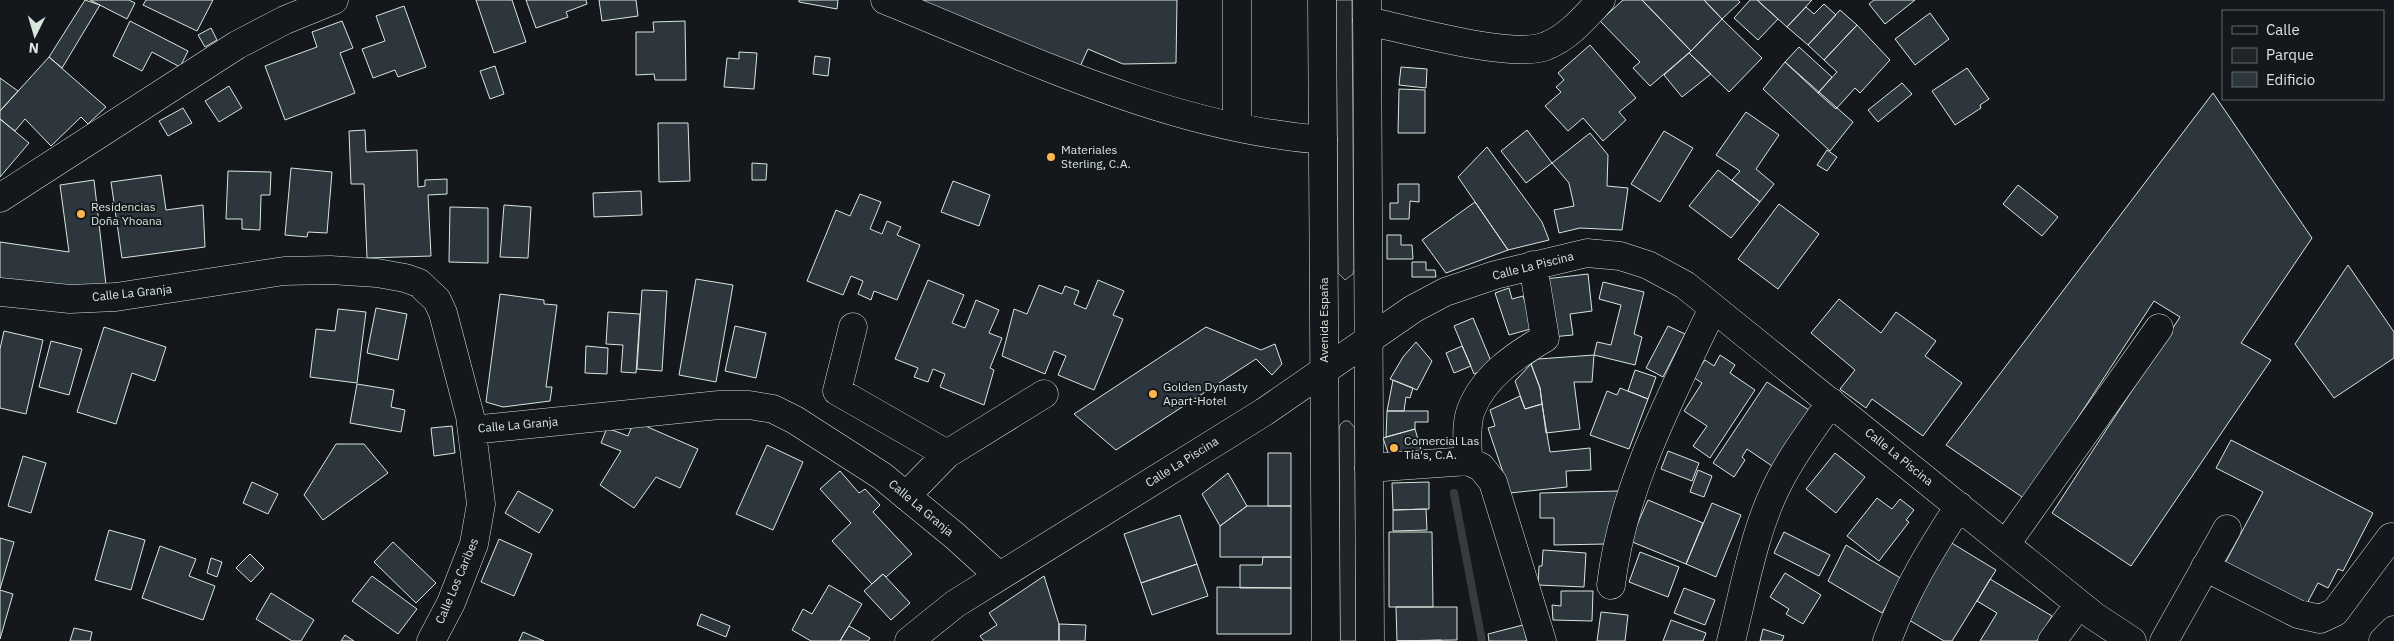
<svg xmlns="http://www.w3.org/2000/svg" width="2394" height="641" font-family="'IBM Plex Sans',sans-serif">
<rect width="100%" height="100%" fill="#14181c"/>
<path fill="#202428" stroke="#939e99" d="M1336,0H1352L1354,269L1353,274L1345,280L1338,273Z
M1344,421H1349L1355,428L1356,641H1340L1339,430L1340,425Z"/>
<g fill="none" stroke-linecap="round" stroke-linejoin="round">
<path stroke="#363b3e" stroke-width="8" d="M1454,493L1482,641"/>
</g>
<path fill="#2c363c" stroke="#d8e6dc" d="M85,0L100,5L62,68L49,57Z
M90,0H129L135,3L127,19Z
M146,0H213L197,31L143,5Z
M476,0H512L526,42L494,53Z
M526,0H586L587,4L566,12L568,17L536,28Z
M599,0H636L638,16L602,21Z
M799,0H838L837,9L799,2Z
M919,0H1177L1176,63L1123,64L1088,49L1079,69Z
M1623,0H1642L1691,51L1650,86L1633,68L1640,62L1600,21Z
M1642,0H1704L1722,19L1691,51Z
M1704,0H1738L1740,2L1722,19Z
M1750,0H1757L1778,19L1758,40L1734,18Z
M1757,0H1812L1787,27Z
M1874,0H1915L1885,24L1869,4Z
M1824,4L1836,15L1808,45L1787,27L1806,7L1814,14Z
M404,6L426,67L398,77L395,70L373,78L362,49L385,41L376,16Z
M1840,10L1857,25L1824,60L1808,45Z
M1930,13L1949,39L1915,65L1895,39Z
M1722,19L1762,58L1729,92L1689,53Z
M130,21L188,51L180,67L152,52L142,71L113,56Z
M342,21L353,48L340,53L355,93L285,120L265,66L317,47L312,32Z
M685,21L686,80H655L654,74L636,75V32H654L653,22Z
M1857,25L1890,60L1860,93L1855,88L1836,109L1818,93L1837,72L1824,60Z
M211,28L217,40L205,47L198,35Z
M1590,45L1636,98L1619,112L1626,120L1603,141L1583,118L1568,131L1545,106L1561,92L1556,87L1564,80L1558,73Z
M1799,47L1832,77L1818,93L1785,62Z
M739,52L757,53L754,89L724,87L727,58L739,59Z
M1689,53L1711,74L1682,97L1664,75Z
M815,56L830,58L828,76L813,74Z
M49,57L106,107L88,124L81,117L51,146L25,119L15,131L0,119V111Z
M1785,62L1853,122L1830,151L1763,89Z
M495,66L504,94L490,99L480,71Z
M1401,67L1427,69L1426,88L1399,85Z
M1967,68L1989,99L1980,105L1981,108L1955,125L1932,91Z
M0,78L18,91L0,111Z
M1902,83L1912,94L1878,122L1868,110Z
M229,86L242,108L219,122L205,101Z
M1399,89L1425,90V133H1398Z
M2213,93L2312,238L2241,343L2271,360L2131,566L2052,513L2180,317L2154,301L2025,499L1946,445Z
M183,108L192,123L168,136L159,121Z
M1746,112L1779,135L1756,169L1774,184L1760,202L1732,180L1740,171L1716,155Z
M0,119L29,143L0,177Z
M658,123H688L690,181L659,182Z
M365,130L366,152L417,150L418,187L425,186V180L447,179V194L428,195L431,256L367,258L364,184H351L349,131Z
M1527,130L1552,163L1526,183L1501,151Z
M1664,131L1693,148L1660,202L1631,184Z
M1590,133L1608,155L1607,186L1628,188L1622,230L1580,228L1559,233L1554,210L1574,206L1569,183L1552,163Z
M1487,147L1542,222L1549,240L1508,250L1458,177Z
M1827,150L1837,157L1827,171L1817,165Z
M752,163L767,164L766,180H752Z
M291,168L332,172L327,233L308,232L307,237L285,235Z
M1718,170L1760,202L1731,238L1689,206Z
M228,171L271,172L270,195H261L260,230L242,229V219H226Z
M161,175L166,210L203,205L205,247L122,258L111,182Z
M94,180L106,285L74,289L0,279V242L69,252L60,185Z
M953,181L990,195L979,226L941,212Z
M1398,184H1419V202L1410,201L1409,219H1390V203H1398Z
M2018,185L2058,217L2042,236L2003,204Z
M641,191L642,215L594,217L593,193Z
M860,194L881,202L870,229L882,234L887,221L901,227L897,235L920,245L897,300L874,291L871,300L858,294L863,281L851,276L843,295L807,281L836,210L850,216Z
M1475,202L1508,250L1446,273L1422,240Z
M1779,204L1819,234L1778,289L1738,259Z
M504,205L531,207L528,258L500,257Z
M450,207L488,208V263L449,262Z
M1387,235H1401V245H1412L1413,259H1387Z
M1412,262H1426V270H1435L1436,277H1412Z
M2348,265L2394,332V358L2334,398L2295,344Z
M1588,274L1592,311L1570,314L1573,335L1551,337L1545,279Z
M696,279L733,285L716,382L679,375Z
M928,280L964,295L952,323L965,328L976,300L999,310L989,333L1002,338L990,368L994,370L984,405L940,387L945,374L933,369L928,382L914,377L918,368L895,359Z
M1098,280L1124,291L1113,315L1123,319L1094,390L1058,375L1066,356L1054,351L1045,374L1002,356L1014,309L1027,314L1039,285L1062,294L1065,286L1079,291L1074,304L1086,309Z
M1603,282L1644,292L1634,334L1642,337L1635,365L1594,355L1597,342L1611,345L1621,305L1599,299Z
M1509,288L1512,299L1523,296L1534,328L1509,335L1495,293Z
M642,290L667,291L662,371L637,369Z
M500,294L544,300V304L557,305L546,387H552L550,401L503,407L486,402Z
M1839,299L1881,333L1896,312L1936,341L1925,356L1962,383L1923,436L1872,399L1866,408L1840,389L1855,370L1811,333Z
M376,308L407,314L398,360L367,353Z
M338,309L366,312L357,383L310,377L316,329L335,331Z
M608,312L640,314L636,373L621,372L623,345L606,344Z
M1473,318L1493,366L1474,374L1454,326Z
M735,326L766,333L756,378L725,371Z
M1668,326L1685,334L1663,377L1646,368Z
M104,327L166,347L155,381L132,373L116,424L77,412Z
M1206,327L1261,350L1275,344L1282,364L1272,375L1256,359L1116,450L1074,414Z
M4,331L43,340L26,414L0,408V349Z
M51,341L82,349L69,395L39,387Z
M1416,342L1432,361L1417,390L1390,379L1403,357Z
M586,346L608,348L607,374L585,373Z
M1462,346L1471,366L1454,373L1446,353Z
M1594,355L1592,382H1574L1580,429L1546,433L1540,388L1531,364L1538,359Z
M1720,355L1735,365L1730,373L1755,390L1710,458L1693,446L1707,426L1684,411L1702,383L1693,377L1705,360L1714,366Z
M1531,364L1540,388L1542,404L1525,409L1515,381Z
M1635,370L1656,377L1648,399L1628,391Z
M1393,380L1413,388L1410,398L1406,397L1404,411H1387Z
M1767,382L1809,410L1772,466L1747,449L1742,457L1745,460L1734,477L1713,463Z
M357,384L394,390L391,407L405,410L401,432L350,423Z
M1620,388L1648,399L1629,449L1590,435L1607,391L1617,395Z
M1520,396L1525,409L1542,404L1550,452L1590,448L1591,470L1566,471L1567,487L1510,493L1488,428L1495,426L1490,410Z
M1387,411H1428V422H1415V429L1386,437Z
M634,421L698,449L680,488L656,477L634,508L600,485L621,451L601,443L607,428L628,436Z
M452,426L455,453L434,456L431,428Z
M1415,429L1422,453L1391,462L1383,438Z
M2231,440L2373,513L2343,571L2338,569L2328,588L2318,583L2304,609L2223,567L2263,492L2216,468Z
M336,444H364L388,473L323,520L304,495Z
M767,445L803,462L773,530L736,514Z
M1668,451L1699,463L1692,481L1661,469Z
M1268,453H1291V506H1268Z
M1835,453L1865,477L1836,513L1806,489Z
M23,456L46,463L31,513L8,506Z
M1698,470L1712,476L1704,497L1690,492Z
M840,471L859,493L865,489L880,505L873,512L912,554L886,577L883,574L872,584L832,541L851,523L820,489Z
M1228,473L1247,506L1220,526L1202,494Z
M252,482L278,494L268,514L243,503Z
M1429,482V509L1393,510L1392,483Z
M518,491L553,510L539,533L505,513Z
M1619,491L1606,544L1554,545V518H1540V493Z
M1877,498L1892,509L1900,499L1914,510L1906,520L1909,522L1879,561L1847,536Z
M1648,500L1703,523L1686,564L1630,541Z
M1712,503L1741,515L1716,577L1686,564Z
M1247,506H1291V557H1220V526Z
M1426,509L1427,530L1393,531V510Z
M1180,515L1197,564L1141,583L1124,534Z
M109,530L145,540L131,590L95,580Z
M1389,532H1432L1433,607H1389Z
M1784,532L1830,555L1819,576L1774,553Z
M0,538L14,542L0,589Z
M499,539L532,554L514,596L481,582Z
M393,542L436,583L416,603L374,562Z
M1950,542L1996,570L1952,641H1944L1904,617Z
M1846,545L1902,579L1882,613L1828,581Z
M160,546L196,559L189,576L215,586L203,620L142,598Z
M1543,550L1586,553L1584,587L1538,585L1539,566H1542Z
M1640,552L1679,567L1668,597L1629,582Z
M250,554L264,568L251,582L236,568Z
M1263,557H1291V588H1240V565H1262Z
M211,558L222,562L217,577L207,573Z
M1197,564L1208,596L1152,615L1141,583Z
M1785,573L1821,595L1803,624L1786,614L1789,609L1770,597Z
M883,574L910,603L891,620L864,591Z
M372,576L417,609L398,634L352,601Z
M1044,576L1059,624V641H984L980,636L997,625L989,613Z
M1990,579L2052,616L2037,641H1980L1997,613L1977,601Z
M829,585L862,604L840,641H811L792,630L803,609L812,614Z
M1217,587L1291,588V634H1217Z
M1684,588L1715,600L1705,625L1674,613Z
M0,590L13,594L0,639Z
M1561,591H1593L1592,621L1553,620L1552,605L1561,606Z
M271,593L314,620L301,641H292L256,619Z
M1396,607H1457V640L1397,641Z
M1601,612L1628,615L1625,641H1597Z
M701,614L730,626L726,637L697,625Z
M1671,620L1706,633L1703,641H1663Z
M1059,624L1086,625L1085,641H1059Z
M1523,625L1527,641H1489L1488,634Z
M849,626L870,638L868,641H840Z
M74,628L92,632L90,641H70Z
M1763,629L1784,636L1782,641H1760Z
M523,632L544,641H519Z
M345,635L354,641H341Z
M1441,640V641H1397Z"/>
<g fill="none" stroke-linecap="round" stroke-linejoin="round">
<g stroke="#d8e6dc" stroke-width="29">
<path id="minor" d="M885,0C1026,57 1169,128 1323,140
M1367,21C1406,29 1513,60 1546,46C1569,37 1585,17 1601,0
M1237,127V0
M0,198L237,45L285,20L334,0
M0,292L70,299L116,297L284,271L330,270L377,273L405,278L419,283L437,300L443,313L470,416L481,504L474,544L451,603L431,641
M853,327L837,391L947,454
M472,430L719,405H749L773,409L795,420L882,476L955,536L998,575
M1468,461L1481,467L1493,482L1542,641
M1369,468L1468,461C1468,444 1465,426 1471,410C1484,376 1516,355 1545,338L1533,265
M906,496L947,454L1044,394
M2006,544L2159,328
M2205,567L2298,614L2320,619L2335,612L2391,537
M1611,585C1623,486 1671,397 1713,308
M909,641L955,604L1264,412L1413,309L1445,292L1495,275L1587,253L1620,256L1648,265L1685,285L2094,616L2132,641
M1731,641C1744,591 1753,536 1775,490C1790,458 1811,431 1831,402
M1887,641C1906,590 1930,551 1959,506
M2052,641L2079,604
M2164,641L2227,529
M2383,641L2394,630"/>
</g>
<g stroke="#d8e6dc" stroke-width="29">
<path id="major" d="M1322,0L1326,641
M1367,0L1370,641"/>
</g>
<use href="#minor" stroke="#14181c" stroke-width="28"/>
<use href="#major" stroke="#14181c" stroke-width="28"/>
</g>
<g fill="#ffb74d" stroke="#14181c" stroke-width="2">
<circle cx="1051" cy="157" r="5"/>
<circle cx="81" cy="214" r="5"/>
<circle cx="1153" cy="394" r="5"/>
<circle cx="1394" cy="448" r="5"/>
</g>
<g text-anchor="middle" stroke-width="4" stroke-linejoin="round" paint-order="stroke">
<g font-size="12" fill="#d8e6dc" stroke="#14181c" text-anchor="start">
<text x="1061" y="154">Materiales<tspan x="1061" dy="14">Sterling, C.A.</tspan></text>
<text x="91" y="211">Residencias<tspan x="91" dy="14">Doña Yhoana</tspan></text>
<text x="1163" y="391">Golden Dynasty<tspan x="1163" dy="14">Apart-Hotel</tspan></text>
<text x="1404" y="445">Comercial Las<tspan x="1404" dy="14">Tía's, C.A.</tspan></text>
</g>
<g font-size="12" fill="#d8e6dc" stroke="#14181c">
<text transform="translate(1533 266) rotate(-14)" y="4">Calle La Piscina</text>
<text transform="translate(132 293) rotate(-6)" y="4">Calle La Granja</text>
<text transform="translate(1324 320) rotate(-90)" y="4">Avenida España</text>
<text transform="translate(518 425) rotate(-5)" y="4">Calle La Granja</text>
<text transform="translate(1899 457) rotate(39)" y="4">Calle La Piscina</text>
<text transform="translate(1182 462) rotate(-32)" y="4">Calle La Piscina</text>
<text transform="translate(921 508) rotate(40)" y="4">Calle La Granja</text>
<text transform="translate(457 581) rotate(-67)" y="4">Calle Los Caribes</text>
</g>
</g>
<rect x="2222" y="10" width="162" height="90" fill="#14181c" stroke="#626a69"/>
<rect x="2232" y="26" width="25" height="8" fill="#14181c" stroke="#626a69"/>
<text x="2266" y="35" font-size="15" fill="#d8e6dc">Calle</text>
<rect x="2232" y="48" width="25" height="15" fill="#202428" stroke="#626a69"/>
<text x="2266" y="60" font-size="15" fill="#d8e6dc">Parque</text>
<rect x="2232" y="72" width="25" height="15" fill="#2c363c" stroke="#626a69"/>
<text x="2266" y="85" font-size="15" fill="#d8e6dc">Edificio</text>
<g transform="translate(35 35) rotate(185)" stroke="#14181c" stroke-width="4" paint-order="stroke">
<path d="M0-4L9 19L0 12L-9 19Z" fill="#d8e6dc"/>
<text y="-8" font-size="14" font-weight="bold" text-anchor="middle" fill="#d8e6dc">N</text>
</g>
</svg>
